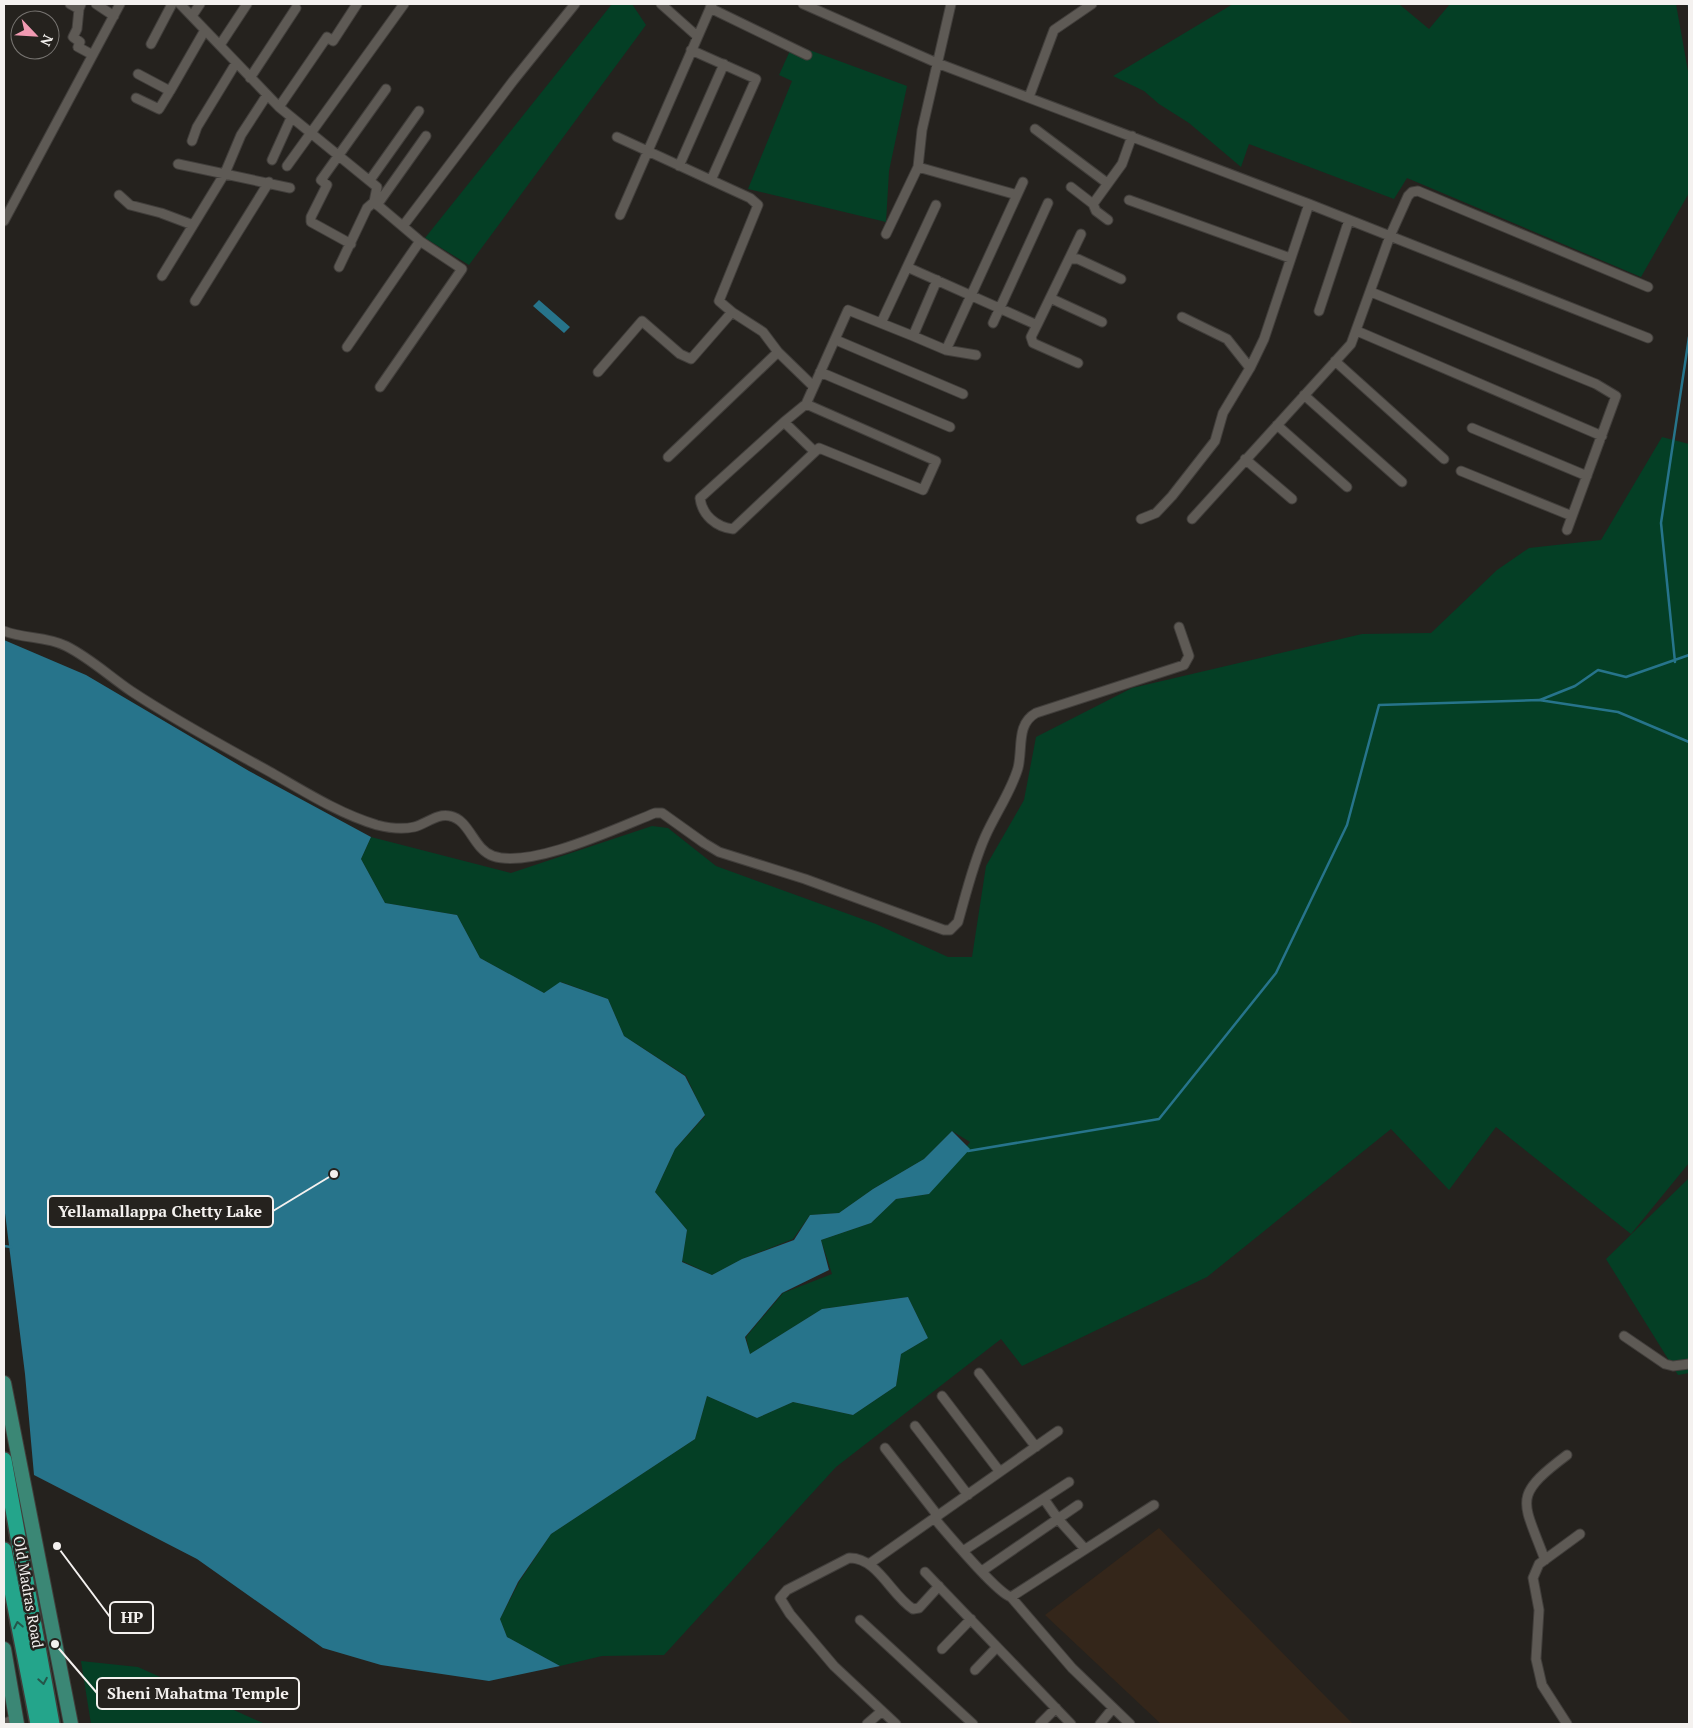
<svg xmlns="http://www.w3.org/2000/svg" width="1693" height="1728" font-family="'PT Serif',serif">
<rect width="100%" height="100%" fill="#25221e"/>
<path fill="#34261a" d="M1159,1528L1329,1700L1353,1724H1161L1045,1615Z"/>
<path fill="#043f25" d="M612,4H632L646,25L469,265L425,238Z
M1233,4H1399L1429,29L1450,4H1676L1689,77V193L1641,277L1407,178L1394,199L1249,144L1241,167L1189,123L1159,104L1144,91L1113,76Z
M793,44L907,86L889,171L886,222L748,189L792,81L779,75Z
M1662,437L1689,444V1163L1631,1234L1496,1127L1449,1190L1391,1129L1207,1277L1022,1366L1001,1339L836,1467L664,1655L602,1656L560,1666L507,1637L500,1619L519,1582L551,1534L695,1439L707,1396L757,1418L793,1402L853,1415L896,1386L901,1354L928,1338L908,1297L822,1309L750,1354L746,1337L783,1293L832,1274L821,1240L871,1223L896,1199L929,1194L970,1142L952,1131L924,1159L873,1189L839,1213L810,1215L793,1239L742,1259L712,1275L682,1261L687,1230L655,1192L675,1149L705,1116L686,1076L624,1036L608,999L561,982L544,993L480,958L457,915L385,903L361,859L371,837L511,873L652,826L668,828L716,866L876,924L948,957H972L986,866L1024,800L1036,737L1132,688L1362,634L1431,633L1497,570L1529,548L1601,540Z
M1689,1178V1373L1678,1375L1606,1259Z
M81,1661L138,1667L265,1724H91Z"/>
<path fill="#27748b" d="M539,300L570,327L564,333L533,306Z
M4,640L86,675L249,771L371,837L361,859L385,903L457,915L480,958L544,993L560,982L608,999L624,1036L685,1076L705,1115L675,1149L655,1192L687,1230L682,1262L712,1275L742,1259L794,1240L810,1215L839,1213L873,1189L924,1159L952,1131L970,1149L929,1194L896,1199L871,1223L821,1240L829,1270L782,1293L745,1337L750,1354L822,1309L908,1297L928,1338L901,1354L896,1386L853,1415L793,1402L757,1418L707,1396L695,1439L551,1534L518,1582L500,1619L507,1637L560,1666L489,1681L381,1665L323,1648L197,1559L34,1475L25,1374L4,1205Z"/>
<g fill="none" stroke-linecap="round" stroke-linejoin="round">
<path stroke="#27748b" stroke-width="2.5" d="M1689,4V6
M1675,662L1661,523L1689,337
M1540,700L1575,686L1598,670L1626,677L1689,655
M968,1151L1159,1119L1276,973L1347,825L1379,705L1539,700L1618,712L1689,742
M4,1246L11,1247"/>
<g stroke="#413e3b" stroke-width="11">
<path id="street" d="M70,4L79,9L81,4
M96,4L114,16
M180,4L279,107L377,187L374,202L367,208L339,267
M661,4L697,36
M803,4L937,63L1309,204L1648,338
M710,8L807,55
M79,9L77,29L73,37L80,42L78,47L91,54
M192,16L200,4
M151,44L172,4
M220,45L247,4
M691,50L756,79L711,180
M138,74L170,91L205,30
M250,78L296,8
M1029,97L1054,30L1092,4
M136,98L159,109L170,91
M279,107L327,37L333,41L357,4
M1035,129L1107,183
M192,141L197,127L236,63
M272,160L291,118
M178,164L290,188
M287,166L404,4
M679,166L724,64
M918,167L1017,195
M370,180L419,111
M1071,187L1093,204
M119,195L130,205L161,213L193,225
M1129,200L1290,258
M374,202L420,241L462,269L380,387
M377,205L426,136
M620,215L712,4
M1108,220L1096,211L1093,204L1122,164L1132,136
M4,221L120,4
M403,226L513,81L575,4
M886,234L918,167L922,130L951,4
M351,244L311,222V217L327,185L321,180L386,89
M1069,259L1081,234
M907,267L1037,325L1031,337L1033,343L1078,363
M162,276L225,173L241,135L267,95
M1371,292L1596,384L1616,396L1567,530
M1050,298L1102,322
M195,301L269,182
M1319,311L1349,220
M732,312L763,332L778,352L813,386
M1182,317L1227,339L1250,368
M881,323L936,205
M993,323L1048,203
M1037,325L1069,259H1078L1121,279
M1357,331L1602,436
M913,336L946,350L976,355
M836,340L963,394
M347,347L420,241
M946,350L1023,182
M1335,361L1444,459
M598,372L642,321L680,354L691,359L732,312L719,301L758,205L750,198L617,137
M820,372L950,427
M1304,395L1402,482
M806,404L936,461L923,490L819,448L733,529C716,527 702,515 700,498L784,422L814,451
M784,422L806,404L848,310L913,336L937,280
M1277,425L1347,487
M1472,428L1587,476
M668,457L778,352
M1245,459L1292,499
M1461,471L1572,516
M1141,519L1156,513L1172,496L1215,441L1223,413L1250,368L1264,339L1309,204
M1192,519L1351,344L1390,236L1408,196L1412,192L1418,191L1648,287
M4,631C24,639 46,636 66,646C90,658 109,676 131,691C176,721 225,747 272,773C305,792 340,814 377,825C389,828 401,830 414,827C426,824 437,813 450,816C470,820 473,849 493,856C531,869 617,828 655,813H662L704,843L719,852L805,879L944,930H950L958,922C966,894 973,864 985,837C995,814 1011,792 1018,768C1023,748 1016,724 1036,713L1184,665L1189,656L1179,627
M1624,1336L1665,1364L1673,1366L1689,1364
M979,1373L1036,1447
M942,1396L1000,1472
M915,1426L968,1495
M885,1448L938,1516
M1044,1499L1058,1519L1085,1549
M934,1518C947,1533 997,1593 1011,1597L1072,1668L1130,1724
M963,1551L1069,1482
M1545,1560C1523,1500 1511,1497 1567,1455
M869,1564L1058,1431
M982,1571L1078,1505
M925,1572L1071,1724
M1011,1597L1154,1505
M860,1620L973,1724
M942,1649L971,1619
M975,1670L997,1647
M4,1724L16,1718
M867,1724L882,1711
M896,1724L834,1666L790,1614L780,1598L787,1590L849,1558C877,1557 891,1595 913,1609L919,1608L939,1586
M1040,1724L1056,1708
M1100,1724L1113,1708
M1567,1724L1542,1685L1536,1659L1539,1610L1533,1578L1539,1564L1580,1534"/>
</g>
<g stroke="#413e3b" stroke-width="16">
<path id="primary" d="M4,1383L71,1724
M4,1649L17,1724"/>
</g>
<g stroke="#413e3b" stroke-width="18">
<path id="highway" d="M4,1460L52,1724
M4,1550L38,1724"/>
</g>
<use href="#street" stroke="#5e5a55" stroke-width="9"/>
<use href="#primary" stroke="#3b8775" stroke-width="14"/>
<use href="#highway" stroke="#24a58b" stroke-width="15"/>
</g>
<defs><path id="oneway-chevron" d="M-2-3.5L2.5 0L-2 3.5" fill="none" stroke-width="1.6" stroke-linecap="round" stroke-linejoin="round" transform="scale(1.25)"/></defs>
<g stroke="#25564a">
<use href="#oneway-chevron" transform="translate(18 1625) rotate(-101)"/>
<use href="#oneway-chevron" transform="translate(43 1681) rotate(80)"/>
</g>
<g text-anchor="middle" stroke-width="5" stroke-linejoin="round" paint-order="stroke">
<g font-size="15" fill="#f4f1ef" stroke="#25221e">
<text transform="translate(28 1592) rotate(80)" y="5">Old Madras Road</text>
</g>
</g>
<path fill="none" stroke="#f4f1ef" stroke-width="2" d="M334 1174L273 1211M57 1546L110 1617M55 1644L97 1693"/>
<g fill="#f4f1ef" stroke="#25221e" stroke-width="2">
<circle cx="334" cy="1174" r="5"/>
<circle cx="57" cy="1546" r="5"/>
<circle cx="55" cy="1644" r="5"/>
</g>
<g fill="#25221e" stroke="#f4f1ef" stroke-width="2">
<rect x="48" y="1196" width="225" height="31" rx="5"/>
<rect x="110" y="1602" width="43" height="31" rx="5"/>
<rect x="97" y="1678" width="202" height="31" rx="5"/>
</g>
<g font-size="16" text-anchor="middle" font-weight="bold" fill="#f4f1ef">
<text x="160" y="1217">Yellamallappa Chetty Lake</text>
<text x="132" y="1623">HP</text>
<text x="198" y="1699">Sheni Mahatma Temple</text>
</g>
<rect width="1693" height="1728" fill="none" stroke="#f4f1ef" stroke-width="10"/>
<g transform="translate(35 35) rotate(115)"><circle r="24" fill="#25221e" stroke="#787572"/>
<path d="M0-4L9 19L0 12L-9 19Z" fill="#f19ab2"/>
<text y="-8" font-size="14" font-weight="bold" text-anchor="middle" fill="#f4f1ef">N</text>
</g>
</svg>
